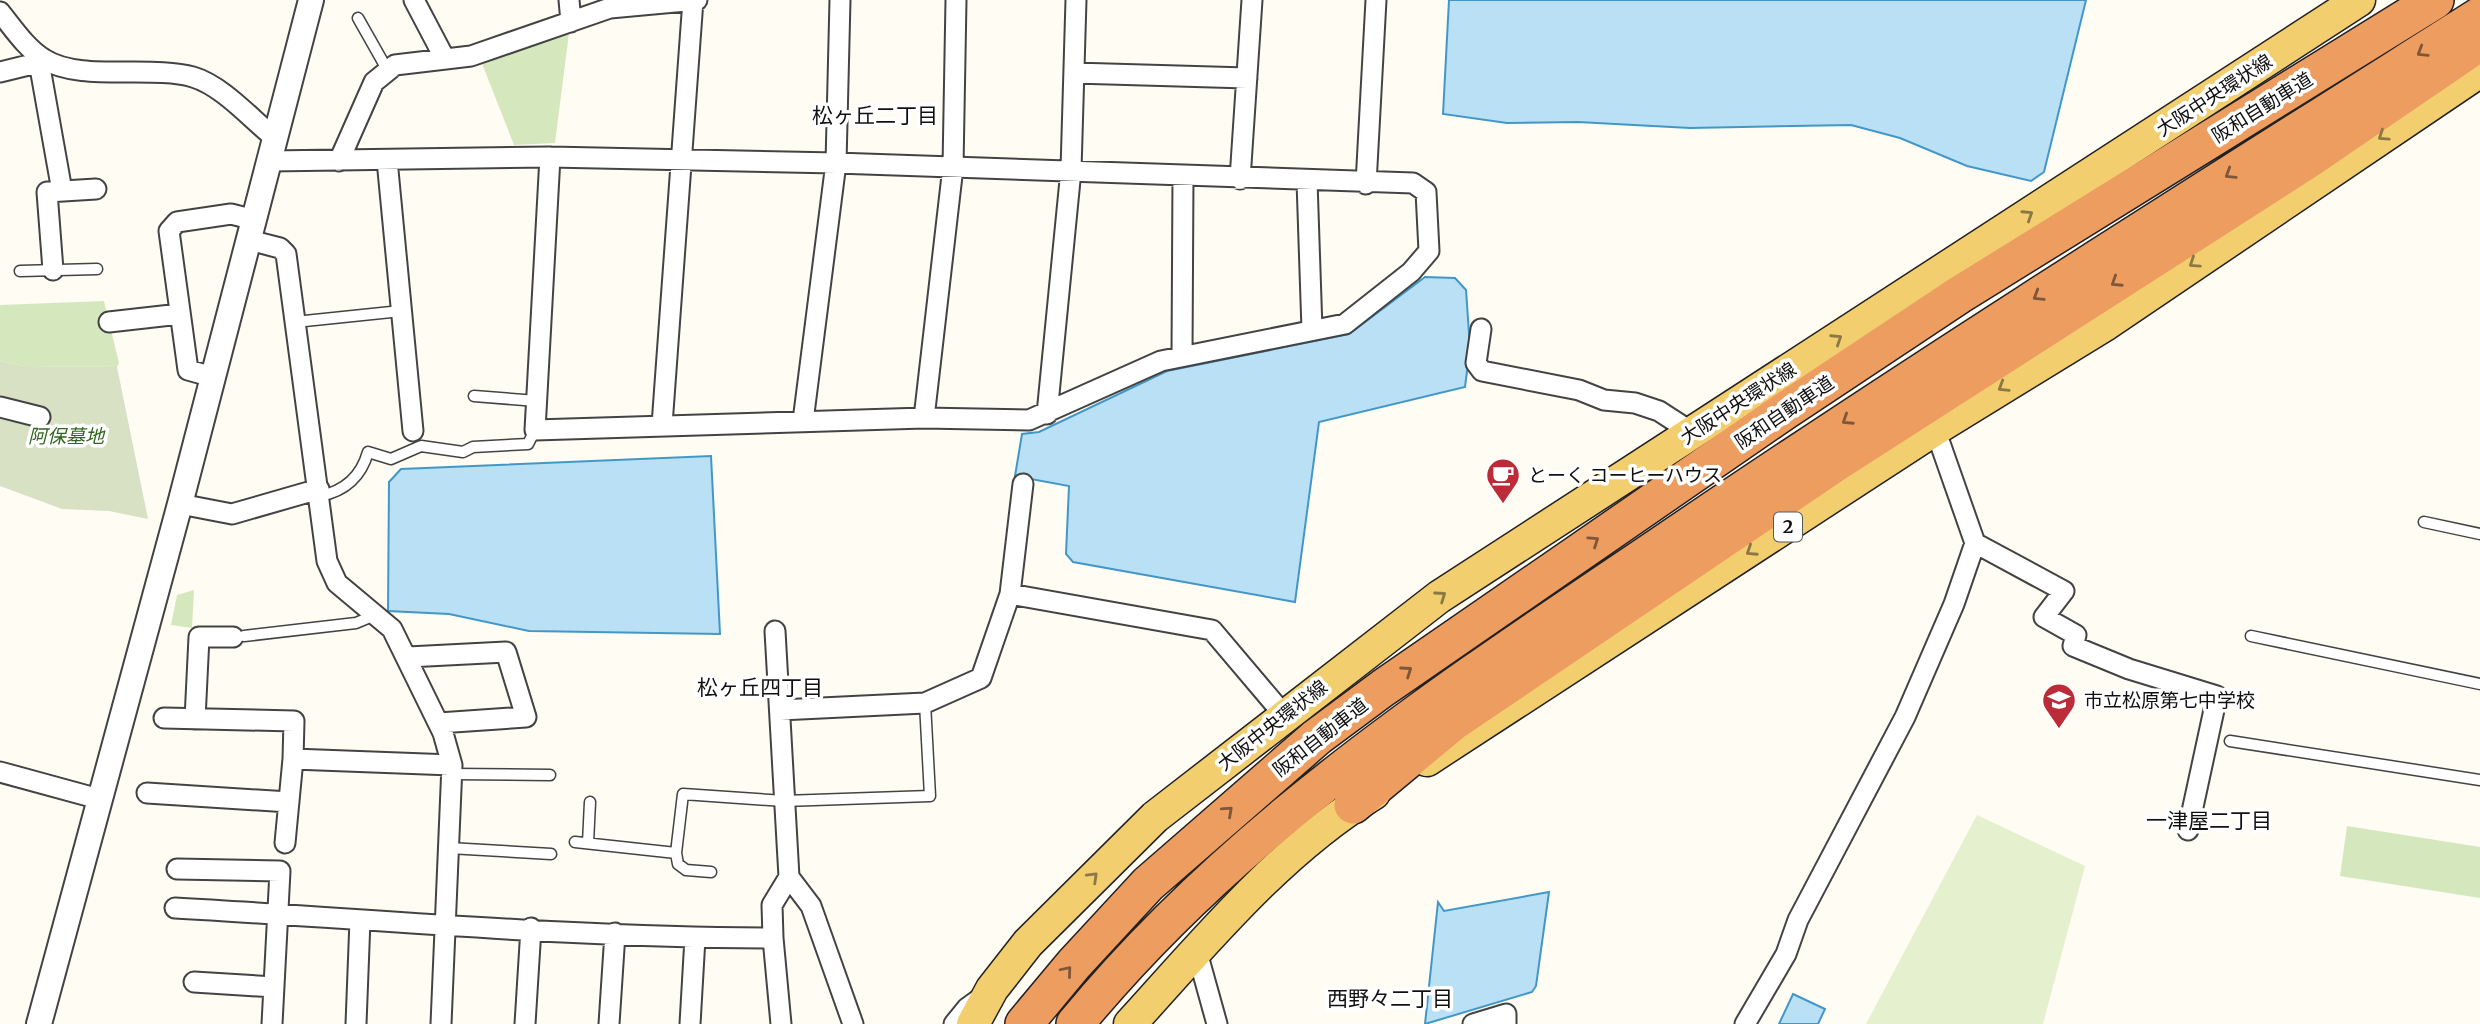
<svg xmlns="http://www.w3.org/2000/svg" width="2480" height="1024" font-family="Merriweather,'Noto Sans JP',serif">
<rect width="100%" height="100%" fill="#fefcf3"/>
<path fill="#d5e8bd" d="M569,33L555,143L514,145L481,61Z
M104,301L119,363L117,367L25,366L0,361V305Z
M194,590L192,628L171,625L177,595Z
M2347,826L2480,847V898L2340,876Z"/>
<path fill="#d8e1c3" d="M0,361L25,366L117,367L148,519L109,511L62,509L0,486Z"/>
<path fill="#e5f0ce" d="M1977,815L2085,866L2043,1024H1866Z"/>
<path fill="#b9e0f4" stroke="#4397c8" stroke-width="2" d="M1449,0H2086L2044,172L2031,181L1967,166L1900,138L1851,125L1690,128L1578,122L1507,123L1443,114Z
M1425,277L1455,278L1466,290L1470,348L1465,387L1319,422L1295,602L1073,562L1066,554L1069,486L1015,476L1022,434L1039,432L1167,371L1349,334Z
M711,456L720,634L529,631L449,614L388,611L389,482L401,469Z
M1549,892L1536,986L1532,992L1425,1024L1438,902L1444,911Z
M1793,994L1825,1009L1818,1024H1779Z"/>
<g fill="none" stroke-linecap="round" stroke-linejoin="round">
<g stroke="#434343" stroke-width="13">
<path id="service" d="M358,18L388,71
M20,271L97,269
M295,322L401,311
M474,396L537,401
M320,496C345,491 361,477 368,452L391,459L421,446L463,452L473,447L528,444L535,430
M2424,522L2480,534
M244,636L356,623L375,615
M2251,636L2480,684
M2230,741L2480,780
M452,774L550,775
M575,842L676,853L683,794L784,801L930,796L925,703
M588,843L590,802
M449,848L551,854
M676,853L678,864L686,870L711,872"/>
</g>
<g stroke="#434343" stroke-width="23">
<path id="minor" d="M414,0L445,59
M569,0L571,22
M0,12C13,28 26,48 44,59C79,82 151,65 193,77C223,86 251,119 275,138
M39,62L62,191
M0,72L45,61
M1074,73L1247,78
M387,160L413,431
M270,161L550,157L836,163L1413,183L1426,192L1429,251L1411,272L1345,324L1161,361L1029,420L924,418L535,430L550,157
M339,161L374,82L395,65L471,56L610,8L697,0
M1240,179L1252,0
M1307,181L1312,330
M1366,184L1376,0
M249,240L280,248L286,254L327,561L337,583L392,629L443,733L452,765L441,1024
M53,270L47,192L96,189
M109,322L180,314
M1481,329L1476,363L1482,371L1579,390L1604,400L1635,403L1659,411L1693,433
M1182,356L1183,176
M213,377L188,370L169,231L177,222L231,214L255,220
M0,407L40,417
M1047,414L1071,170L1076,0
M924,418L953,167L956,0
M803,421L836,163L840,0
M662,425L693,0
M180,504L232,514L319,489
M1975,543L2064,591L2044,617L2076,635L2073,646L2129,669L2217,696L2188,830
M1010,594L1212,630L1284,715
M408,657L506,652L526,717L439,723
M780,710L925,703L981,678L1010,594L1023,484
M164,718L294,721L293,759L452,765
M195,719L199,637H233
M0,772L99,799
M147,793L289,802
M285,843L293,759
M177,869L280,871L272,1024
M789,877L811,906L853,1024
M175,908C374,919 574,938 773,938L772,905L789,877L775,631
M773,938L781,1024
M1197,952L1217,1024
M194,982L274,987
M356,1024L360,920
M525,1024L531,928
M609,1024L615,933
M690,1024L695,938
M954,1024L967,1008L978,1000
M1473,1024L1506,1014V1024
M1745,1024L1786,954L1798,920L1905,717L1954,604L1975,543L1935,429"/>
</g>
<g stroke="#434343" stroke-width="28">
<path id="tertiary" d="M39,1024L180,504L311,0"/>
</g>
<g stroke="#212121" stroke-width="35">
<path id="primary" d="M1427,760L1935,429L2106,324L2480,71
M973,1024L992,989L1028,943L1155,817L1439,597L2359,0
M1130,1024C1204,943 1279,851 1374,793"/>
</g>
<g stroke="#212121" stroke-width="40">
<path id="motorway" d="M1353,805L1453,722L1834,464L2309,159L2480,42
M1024,1024L1074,964L1148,884L1317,737L1383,688L1783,412L1959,295L2435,0
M1075,1024C1237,826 1450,688 1660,546C1929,363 2205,190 2480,16"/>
</g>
<use href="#service" stroke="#fff" stroke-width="10"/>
<use href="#minor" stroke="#fff" stroke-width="19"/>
<use href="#tertiary" stroke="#fff" stroke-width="24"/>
<use href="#primary" stroke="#f2ce6f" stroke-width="32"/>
<use href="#motorway" stroke="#ee9d61" stroke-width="37"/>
</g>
<defs><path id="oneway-chevron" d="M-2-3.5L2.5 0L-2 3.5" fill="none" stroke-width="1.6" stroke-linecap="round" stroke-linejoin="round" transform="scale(1.75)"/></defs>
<g stroke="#7f5638">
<use href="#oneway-chevron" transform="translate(2422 52) rotate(148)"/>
<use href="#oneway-chevron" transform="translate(2230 174) rotate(148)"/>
<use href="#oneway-chevron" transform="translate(2116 282) rotate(147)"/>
<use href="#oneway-chevron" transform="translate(2038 296) rotate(148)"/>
<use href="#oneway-chevron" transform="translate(1847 420) rotate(147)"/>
<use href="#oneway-chevron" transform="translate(1594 541) rotate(-34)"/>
<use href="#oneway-chevron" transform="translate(1407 671) rotate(-35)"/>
<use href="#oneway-chevron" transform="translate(1228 811) rotate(-42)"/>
<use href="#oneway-chevron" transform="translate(1067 971) rotate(-50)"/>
</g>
<g stroke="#8c7844">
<use href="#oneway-chevron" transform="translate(2383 136) rotate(146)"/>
<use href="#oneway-chevron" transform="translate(2028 215) rotate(-33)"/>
<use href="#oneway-chevron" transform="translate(2194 263) rotate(146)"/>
<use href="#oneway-chevron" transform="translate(1837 339) rotate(-33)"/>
<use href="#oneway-chevron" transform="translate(2003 387) rotate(148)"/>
<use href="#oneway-chevron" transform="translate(1751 551) rotate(147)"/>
<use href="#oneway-chevron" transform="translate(1441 596) rotate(-35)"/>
<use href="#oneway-chevron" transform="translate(1093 877) rotate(-44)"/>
</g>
<defs>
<g id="cafe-pin" transform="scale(1.75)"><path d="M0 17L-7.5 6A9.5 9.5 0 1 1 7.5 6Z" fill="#bb2c38" stroke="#fff"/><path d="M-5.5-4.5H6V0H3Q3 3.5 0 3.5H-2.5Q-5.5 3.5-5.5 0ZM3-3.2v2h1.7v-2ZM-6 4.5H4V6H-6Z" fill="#fff"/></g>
<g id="school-pin" transform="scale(1.75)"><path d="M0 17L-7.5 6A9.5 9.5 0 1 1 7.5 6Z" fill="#bb2c38" stroke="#fff"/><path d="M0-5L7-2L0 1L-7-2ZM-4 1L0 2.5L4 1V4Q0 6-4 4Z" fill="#fff"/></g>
</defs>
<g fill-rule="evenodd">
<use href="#cafe-pin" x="1503" y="475"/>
<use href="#school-pin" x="2059" y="700"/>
</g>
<g text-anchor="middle" stroke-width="7" stroke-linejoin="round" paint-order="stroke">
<rect fill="#fff" stroke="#585858" stroke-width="2" x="1774" y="512.5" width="28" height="29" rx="5"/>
<g font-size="18" font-weight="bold" fill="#101010">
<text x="1788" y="533">2</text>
</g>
<g font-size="19" fill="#101010" stroke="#fff">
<text transform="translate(2214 95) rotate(-33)" y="7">大阪中央環状線</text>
<text transform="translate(2262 107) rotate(-32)" y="7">阪和自動車道</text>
<text transform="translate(1738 403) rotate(-33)" y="7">大阪中央環状線</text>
<text transform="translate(1784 412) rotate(-34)" y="7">阪和自動車道</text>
<text transform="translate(1272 725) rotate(-38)" y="7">大阪中央環状線</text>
<text transform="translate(1320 737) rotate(-38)" y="7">阪和自動車道</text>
</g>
<g font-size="19" font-style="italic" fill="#326522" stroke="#fff">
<text x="66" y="443">阿保墓地</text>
</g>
<g font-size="19" fill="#101010" stroke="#fff" text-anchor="start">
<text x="1528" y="482">とーく コーヒーハウス</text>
<text x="2084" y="707">市立松原第七中学校</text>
</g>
<g font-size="21" fill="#101010" stroke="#fff">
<text x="875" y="123">松ヶ丘二丁目</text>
<text x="760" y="695">松ヶ丘四丁目</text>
<text x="2209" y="828">一津屋二丁目</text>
<text x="1390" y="1006">西野々二丁目</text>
</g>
</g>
</svg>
